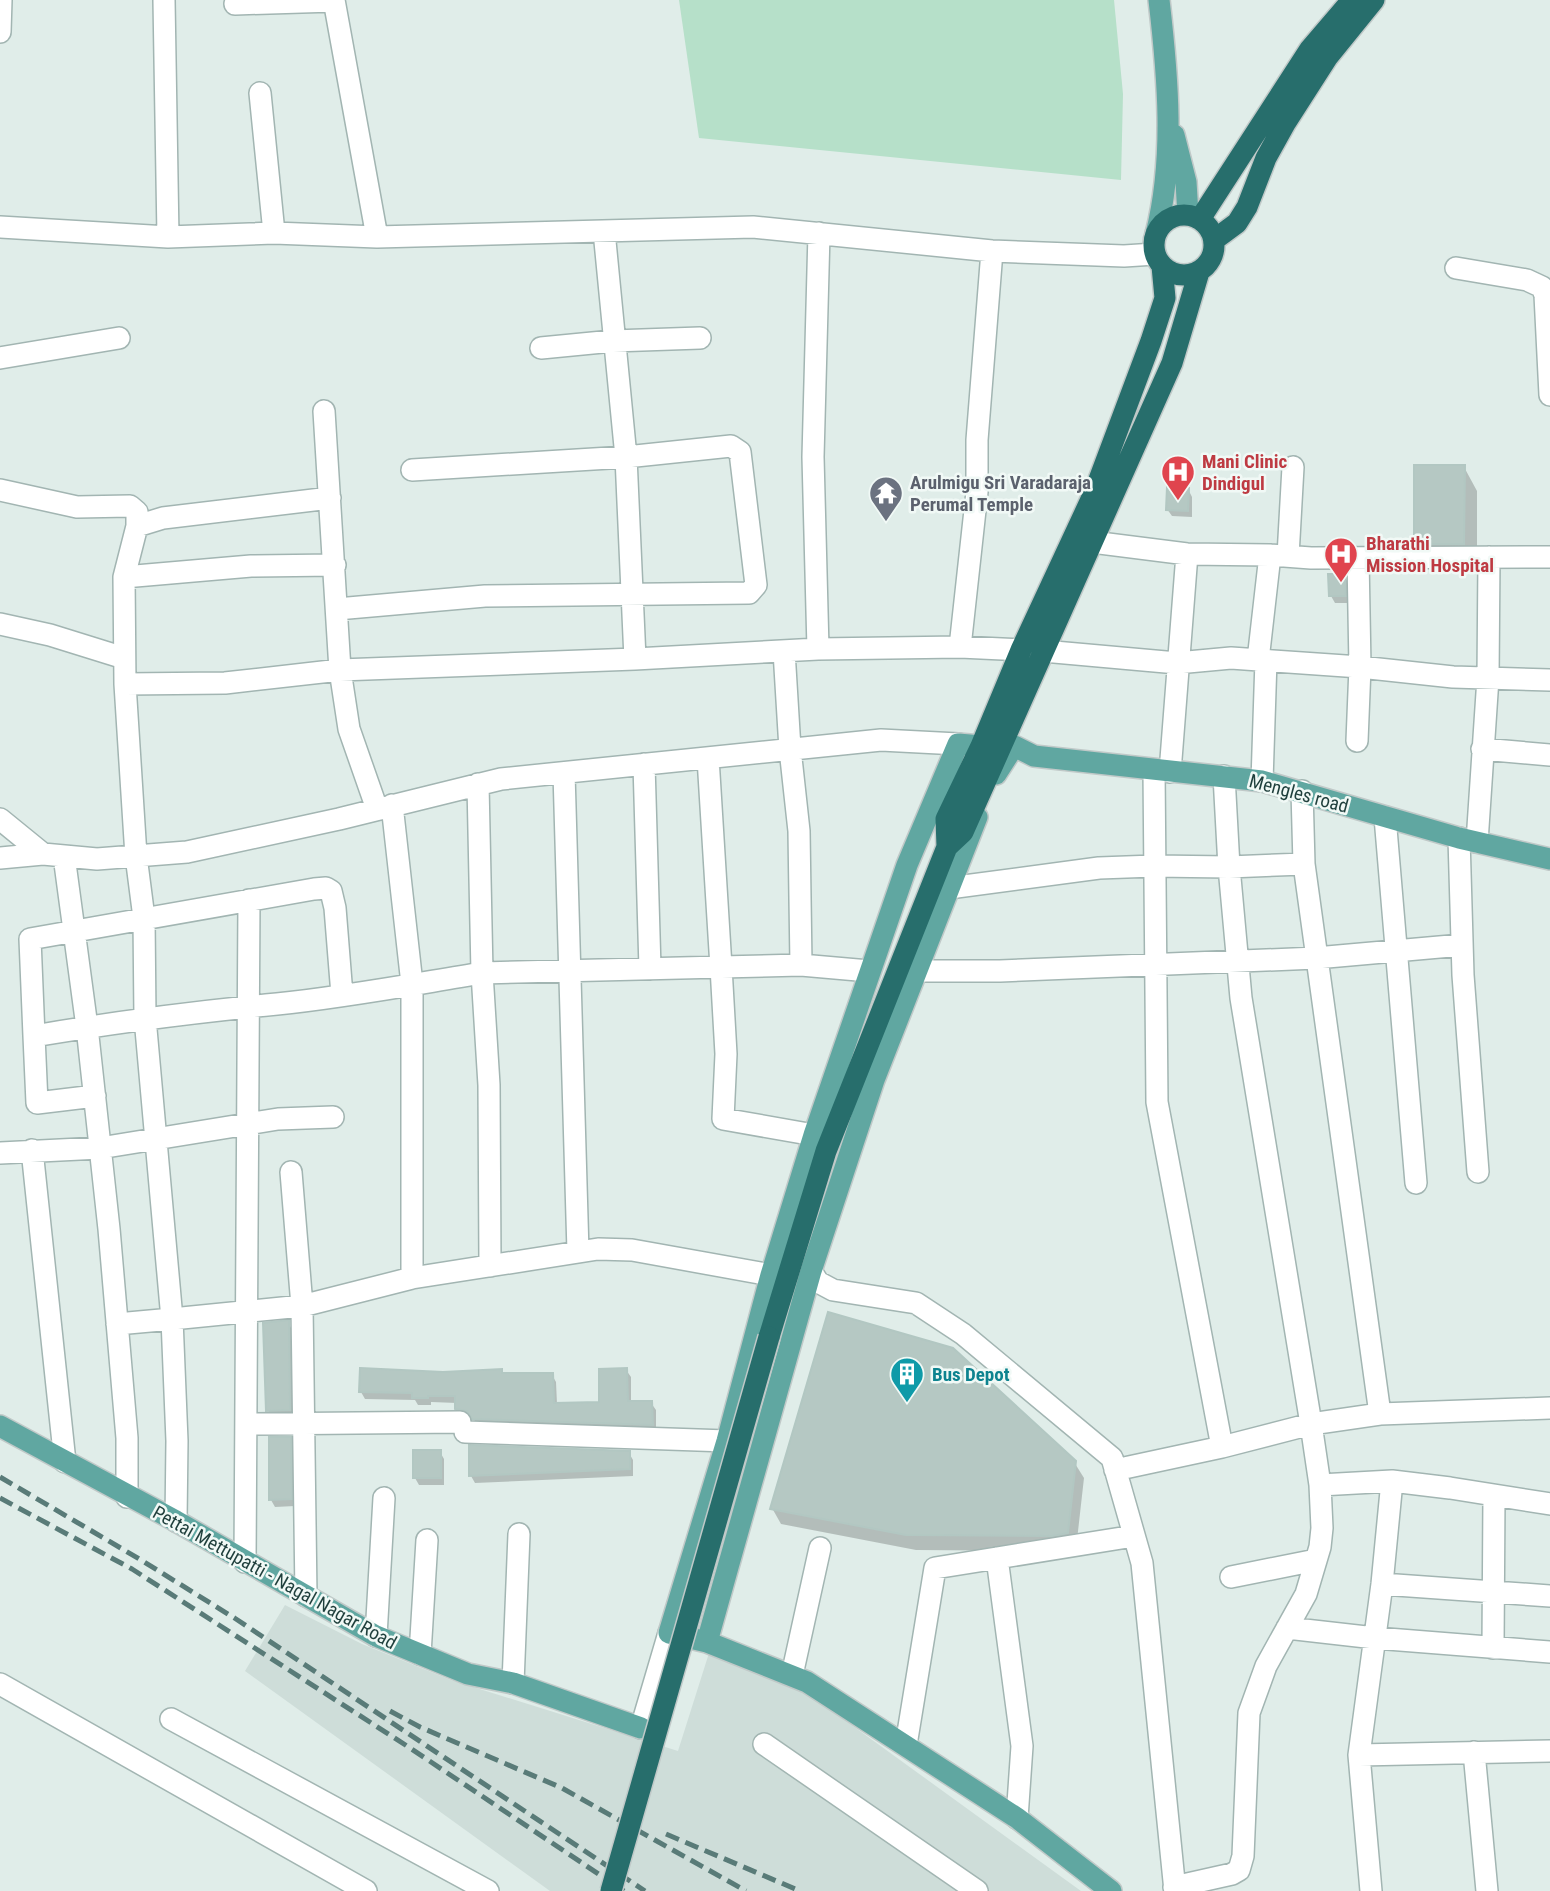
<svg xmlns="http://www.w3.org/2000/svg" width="1550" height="1891" font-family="'Roboto Condensed',sans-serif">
<rect width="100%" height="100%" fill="#e0ede9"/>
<path fill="#ceddd9" d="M285,1605L362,1644L451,1680L678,1751L709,1653L777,1671L1081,1891H550L245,1671Z"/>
<path fill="#b6e0c9" d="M679,0H1114L1123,94L1121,180L699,138Z"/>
<path fill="#0003" d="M1464,467L1477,491V568H1430L1416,544Z
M1188,489L1192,497V517L1172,516L1167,509Z
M1344,575L1348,583L1349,603H1335L1331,596Z
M288,1322L292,1330L294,1417L272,1418L268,1410Z
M626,1370L631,1377V1403H651L656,1410V1432L478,1426L473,1418L461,1416L457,1408V1403L431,1402V1405H418L415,1400L365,1399L361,1392L443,1373L501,1371L503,1375H552L556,1382L557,1404H601Z
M290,1438L294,1446L295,1506L275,1507L271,1500Z
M471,1447L629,1453L633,1460V1476L475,1483L471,1476Z
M440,1452L444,1459V1485H419L415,1478Z
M1074,1462L1084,1478L1076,1549L1063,1551L916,1550L781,1524L772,1508Z"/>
<path fill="#b5c8c3" stroke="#b2c7c2" stroke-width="2" d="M1414,465H1465L1464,544H1414Z
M1167,487L1189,488L1188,511L1166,510Z
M1328,574H1345L1346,596H1329Z
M828,1312L953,1348L1076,1461L1068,1533L1053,1536L906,1535L770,1509Z
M289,1320L290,1410L266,1411L263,1323Z
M360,1368L443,1372L502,1369V1373H553L554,1403L599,1402V1369L627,1368L628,1401H652L653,1425L472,1419L467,1411L455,1409V1396H428V1398H412V1393L359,1392Z
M269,1437H291L292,1499L269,1500Z
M469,1445L630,1451V1469L469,1476Z
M413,1450H441V1478H413Z"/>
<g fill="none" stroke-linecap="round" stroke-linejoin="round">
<g stroke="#a2b5b2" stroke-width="24">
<path id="minor" d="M164,0L168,237
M334,0L377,237
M235,4L334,1
M0,32L1,0
M260,93L274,233
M0,227L168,237L274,233L377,237L753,227L992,251L1124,256L1155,254
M604,231L626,457L635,659
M1456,268L1527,280L1542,287L1545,295L1550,395
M541,348L613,341L700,338
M0,358L119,338
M324,411L340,670L349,729L377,809
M0,490L77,507L130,506L137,512V526
M1092,542L1187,554L1270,555L1311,558L1550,557
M1288,556L1293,467
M124,577L251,566L335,565
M337,609L485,596L749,593L756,585L740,452L731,446L626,457L412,470
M0,624L50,635L124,658
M960,647L977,492V440L992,251
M818,649L813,457L819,233
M784,651L790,749L799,831L801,965
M1043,651L1177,663L1231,658L1360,667L1453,677L1550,680
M1258,660L1270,555
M125,684L225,683L340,670L635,659L818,649L960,647L1021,650
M1357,741L1360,667L1358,558
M1482,749L1550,755
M708,758L721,967L801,965L869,971
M644,764L650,969
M1154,770L1157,1102L1222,1447
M1170,772L1187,554
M564,773L578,1252
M1262,781L1266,660
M1302,791L1304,864
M392,805L412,984V1278
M1385,817L1416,1183
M0,819L43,854
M1459,838L1463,975L1478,1172
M1477,842L1488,678L1489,557
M64,856L87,1027L109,1229L127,1438V1497
M0,858L43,854L97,859L187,852L339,819L501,779L881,740L958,744
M949,888L1099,868L1154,866L1229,867L1224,776
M917,971H1000L1316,958L1462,945
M342,995L335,908L331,891L326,888L314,889L30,939L34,1036C115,1022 195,1012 277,1004C346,997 414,984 482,973L478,784
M34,1036L37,1103L95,1096
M32,1150L65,1462
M0,1153L100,1148L278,1119L333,1117
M291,1172L302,1306L306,1596
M490,1266L489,1085L482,973L721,967L726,1054L723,1119L814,1135
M811,1271L818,1282L833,1290L916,1303L963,1334L1112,1458L1142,1563L1175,1891
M117,1324L172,1319L145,1018L144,918L136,856L125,684L124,577L137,526L163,518L330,498
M1550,1408L1380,1414L1311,1424L1320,1485L1392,1481L1450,1488L1550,1504
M247,1424L460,1422
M465,1432L727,1441
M1115,1470L1222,1447L1311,1424L1241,998L1229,867L1304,864L1380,1414
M176,1521L177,1441L172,1319L302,1306L412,1278L598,1249L632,1250L771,1275
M997,1558L1022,1746L1017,1818
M245,1562L249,900
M1231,1577L1316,1560
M1382,1584L1550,1596
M1287,1628L1375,1638L1550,1652
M376,1636L384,1498
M1493,1648L1494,1496
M420,1654L427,1540
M792,1675L820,1548
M513,1683L519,1534
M0,1684L366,1891
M171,1719L488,1891
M641,1728L669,1633
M764,1744L977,1891
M906,1745L935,1568L1134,1536
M1474,1752L1487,1891
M1359,1755L1382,1584L1392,1481
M1174,1887L1232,1874L1239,1870L1243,1856L1249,1713L1266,1666L1306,1594L1320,1547L1322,1528L1320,1485
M1371,1891L1359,1755L1550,1751"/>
</g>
<g stroke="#c0c9c8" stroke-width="24">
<path id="major" d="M1174,135L1186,182L1188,215
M1156,234C1175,158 1168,77 1159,0
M1003,745L1014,746L1034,756L1262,781L1459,838L1550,859
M981,746L958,744L907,865L814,1135L771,1275L727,1441L669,1633L707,1642L807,1682L1017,1818L1111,1891
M996,774L1014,746
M0,1426L176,1521L376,1636L468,1674L513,1683L641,1728
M707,1642L811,1271L874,1080L977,817"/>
</g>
<g stroke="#c0c9c8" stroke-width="24">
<path id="highway" d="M1154 245a30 30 0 1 1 60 0a30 30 0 1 1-60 0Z
M1200,219L1310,49L1352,0
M1214,240L1237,223L1247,207L1266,158L1286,122L1327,58L1374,0
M947,847L963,832L1172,363L1199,272
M769,1337L826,1151L947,847L946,819L981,746L1021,650L1094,493L1151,341L1165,298L1162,266"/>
</g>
<use href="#minor" stroke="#fff" stroke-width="21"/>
<use href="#major" stroke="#60a7a1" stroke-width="21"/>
<use href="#highway" stroke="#276e6c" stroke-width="21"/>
<path stroke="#597b78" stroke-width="5" stroke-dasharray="14 7" stroke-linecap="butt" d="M0,1477L141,1560L236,1619L645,1891
M0,1498L132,1569L407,1746L624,1891
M390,1711L420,1727L562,1788L746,1891
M666,1834L800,1891"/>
<g stroke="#c0c9c8" stroke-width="24" stroke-linecap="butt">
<path id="highway-bridge" d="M611,1891L769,1337"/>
</g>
<use href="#highway-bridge" stroke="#276e6c" stroke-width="21"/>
</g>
<defs>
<g id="hospital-pin" transform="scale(1.75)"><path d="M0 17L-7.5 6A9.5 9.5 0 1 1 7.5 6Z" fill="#e0444e" stroke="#f1f9f6"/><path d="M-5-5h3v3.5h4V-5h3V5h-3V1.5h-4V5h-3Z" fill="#fff"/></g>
<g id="temple-pin" transform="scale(1.75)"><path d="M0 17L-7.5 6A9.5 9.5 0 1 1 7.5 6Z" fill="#6b7280" stroke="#f1f9f6"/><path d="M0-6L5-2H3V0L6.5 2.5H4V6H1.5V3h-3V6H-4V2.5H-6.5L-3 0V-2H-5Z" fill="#fff"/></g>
<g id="building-pin" transform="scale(1.75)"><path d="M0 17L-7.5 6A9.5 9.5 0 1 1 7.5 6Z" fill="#0f9aa8" stroke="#f1f9f6"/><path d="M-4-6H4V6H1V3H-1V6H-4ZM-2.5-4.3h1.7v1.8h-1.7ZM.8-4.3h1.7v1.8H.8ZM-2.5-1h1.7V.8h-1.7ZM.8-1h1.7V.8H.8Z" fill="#fff"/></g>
</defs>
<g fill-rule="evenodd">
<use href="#hospital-pin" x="1178" y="472"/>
<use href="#temple-pin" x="886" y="493"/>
<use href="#hospital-pin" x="1341" y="554"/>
<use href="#building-pin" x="907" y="1374"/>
</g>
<g text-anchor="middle" stroke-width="5" stroke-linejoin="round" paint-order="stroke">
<g font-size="19" font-weight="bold" fill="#be3a42" stroke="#f1f9f6" text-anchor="start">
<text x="1202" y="468">Mani Clinic<tspan x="1202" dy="22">Dindigul</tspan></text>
<text x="1366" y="550">Bharathi<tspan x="1366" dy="22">Mission Hospital</tspan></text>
</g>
<g font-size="19" font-weight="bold" fill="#5b616d" stroke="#f1f9f6" text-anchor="start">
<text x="910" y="489">Arulmigu Sri Varadaraja<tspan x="910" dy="22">Perumal Temple</tspan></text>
</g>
<g font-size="19" fill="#1f3f3c" stroke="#f1f9f6">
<text transform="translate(1299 793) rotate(15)" y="7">Mengles road</text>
<text transform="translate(275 1577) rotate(29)" y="7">Pettai Mettupatti - Nagal Nagar Road</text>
</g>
<g font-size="19" font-weight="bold" fill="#0d838f" stroke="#f1f9f6" text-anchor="start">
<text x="932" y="1381">Bus Depot</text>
</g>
</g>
</svg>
